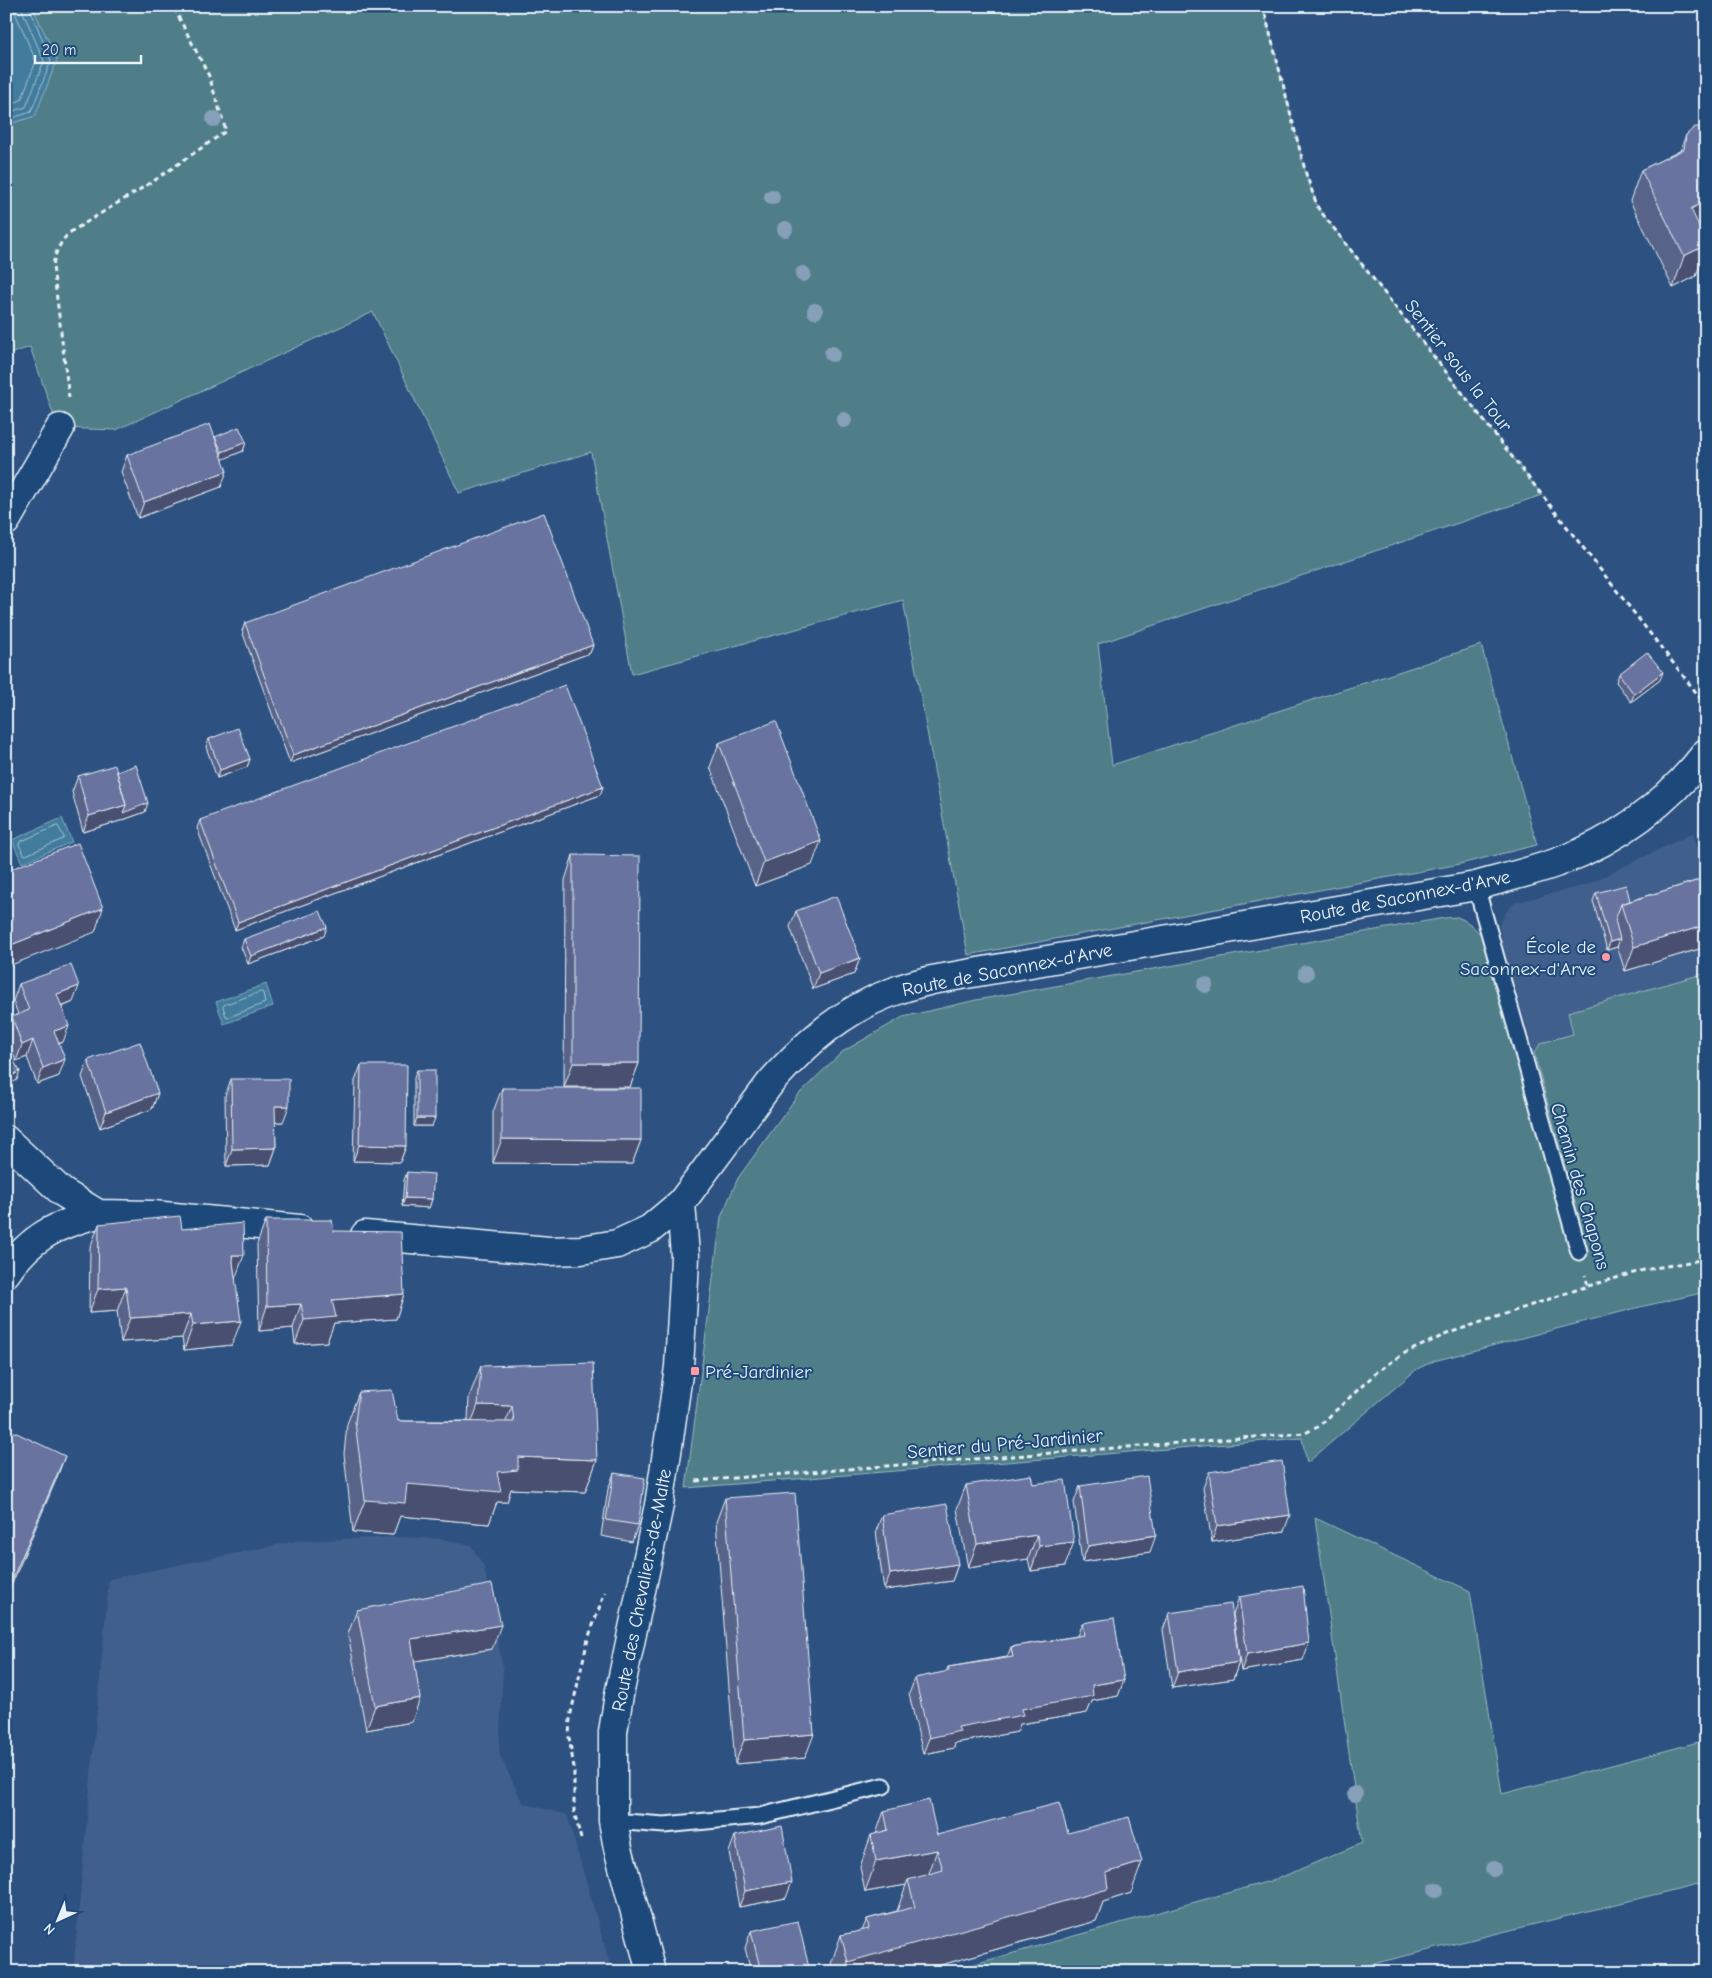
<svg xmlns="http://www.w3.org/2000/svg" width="1712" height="1978" font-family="'Comic Neue',sans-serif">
<rect width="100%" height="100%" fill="#2d5281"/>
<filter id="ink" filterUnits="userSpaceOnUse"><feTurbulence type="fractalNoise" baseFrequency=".02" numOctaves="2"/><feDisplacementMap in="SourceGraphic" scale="10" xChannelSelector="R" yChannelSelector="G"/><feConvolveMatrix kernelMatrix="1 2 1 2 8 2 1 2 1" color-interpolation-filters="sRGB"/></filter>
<g filter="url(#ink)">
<path fill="#415f8c" d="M1693,833L1706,874V973L1568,1012L1573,1034L1541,1043L1534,1053L1502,941L1499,925L1505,914L1514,903L1586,885Z
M401,1537L442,1539L471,1545L484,1567L503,1669L499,1754L523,1803L567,1815L612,1972H73L109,1579L296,1541Z"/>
<path fill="#4f7e88" stroke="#9cb8c0" d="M32,6H1263L1306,174L1318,208L1542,495L1098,644L1112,765L1481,645L1537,845L1460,864L968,955L903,600L632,674L591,452L459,493L373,312L116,430L60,428L56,422L30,347L6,355V125L35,116L57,60Z
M1457,917C1468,921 1473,926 1481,935L1571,1254L1588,1250L1534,1053L1541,1043L1573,1034L1568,1012L1706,973V1292L1640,1307L1434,1361L1417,1369L1307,1463L1302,1438L686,1488L721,1217L738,1178L798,1095L842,1052L903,1017L976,1000L1444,918Z
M1315,1518L1470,1591L1502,1794L1706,1740V1882L1340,1972H946L1277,1879L1362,1843Z"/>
<path fill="#427b9c" stroke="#84aac1" d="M6,6H32L57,60L35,116L6,125Z
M62,818L72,842L22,863L12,840Z
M266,984L273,1006L224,1024L216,1002Z"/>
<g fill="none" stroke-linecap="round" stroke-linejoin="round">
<path stroke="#a6c2d3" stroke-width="1" d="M6,106L21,100L36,61L16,15L15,6
M6,113L26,107L44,61L23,12L22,6
M6,120L31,112L51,61L29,6
M58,826L64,837L63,839L26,855L24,854L19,845L20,842Z
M261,992L263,993L265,1003L229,1017L226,1016L223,1007L224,1005Z"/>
<g stroke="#e8f1f8" stroke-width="19">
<path id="service" d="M1476,886L1579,1252
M613,1821L664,1825L760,1816L883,1786"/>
</g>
<g stroke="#e8f1f8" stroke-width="31">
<path id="minor" d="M6,521L60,428
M651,1972L618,1848L613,1821V1732L619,1695L659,1505L669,1439L679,1367L684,1280L685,1256L681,1203"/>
</g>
<g stroke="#e8f1f8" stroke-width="31">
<path id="tertiary" d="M6,1140L62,1192L98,1214L153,1215L300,1229
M365,1235L549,1251L581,1250L617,1244L650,1229L681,1203L771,1082C807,1042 844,1009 895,991C907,986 920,983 932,980L1476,886C1505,878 1534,871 1561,861C1619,839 1668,802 1706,753
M6,1273C30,1237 57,1224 98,1214"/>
</g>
<path stroke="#e8f1f8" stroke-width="3" stroke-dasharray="5 4" stroke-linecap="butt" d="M1263,6L1306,174L1318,208L1706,705
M69,398L53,266C55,252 60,243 69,233L155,180L226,131L209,76L173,6
M1588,1286L1644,1270L1706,1259
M696,1481L1305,1433L1318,1427L1377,1372L1405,1353L1449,1333L1588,1286L1585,1275
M581,1839L574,1811V1768L569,1737L570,1717L588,1639L605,1592"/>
<use href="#service" stroke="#1f4a7a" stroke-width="15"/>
<use href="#minor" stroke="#1f4a7a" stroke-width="28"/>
<use href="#tertiary" stroke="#1f4a7a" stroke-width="28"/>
</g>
<g fill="#87a0b9">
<circle cx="214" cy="119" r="8"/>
<circle cx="772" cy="197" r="8"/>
<circle cx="785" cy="229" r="8"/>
<circle cx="803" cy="274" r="8"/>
<circle cx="815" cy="311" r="8"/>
<circle cx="832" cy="354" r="8"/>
<circle cx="844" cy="420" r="8"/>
<circle cx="1306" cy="973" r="8"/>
<circle cx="1205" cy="985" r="8"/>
<circle cx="1355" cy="1794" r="8"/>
<circle cx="1493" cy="1869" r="8"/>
<circle cx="1436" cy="1890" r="8"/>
</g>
<path fill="#596389" stroke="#e8f1f8" d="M1706,130V249L1696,276L1673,288L1630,201L1641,170L1680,151L1686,135Z
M215,437L246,442L243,451L223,459L221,487L138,518L121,472L127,455Z
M245,623L593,645L590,653L290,763L242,631Z
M1619,674L1660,680L1631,702L1616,682Z
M209,739L250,759L247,767L217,778L206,747Z
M719,743L812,865L755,886L710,767Z
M117,772L145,812L120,821L83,832L72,792L78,776Z
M600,795L235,930L197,828L200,820Z
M573,855L639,1063L630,1087H564L565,880Z
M1706,878V947L1625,971L1617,946V947L1607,950L1593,901L1596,893L1630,901Z
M796,911L860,958L854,974L813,989L790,927Z
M324,936L248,964L241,947L244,939Z
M19,984L73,1002L62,1007L63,1042L59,1044V1076L37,1084L27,1057L16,1061L6,1034L12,1017L18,1014L13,1001Z
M88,1060L158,1093L152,1109L100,1128L82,1077Z
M361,1065L406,1146L400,1162L353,1161L355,1081Z
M417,1070L432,1126H414V1078Z
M231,1079L283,1122H275L276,1148L270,1165L226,1166L225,1096Z
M502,1088L641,1140L632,1164L493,1163V1112Z
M407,1172L432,1199L429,1208L402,1206L404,1180Z
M266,1220L334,1231L404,1294L396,1319L334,1323L327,1342L295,1344L293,1328L259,1331L257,1244Z
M99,1224L182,1229L235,1278L232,1345L184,1350L182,1338L121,1342L117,1311L89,1313L90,1248Z
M481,1366L597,1460L585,1492L511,1489L507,1502H497L489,1524L400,1516L393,1535L353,1532L344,1454L347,1424L359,1392L398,1421H468L469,1397Z
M1209,1472L1284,1531L1212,1542L1203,1488Z
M614,1473L638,1525L632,1542L601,1536L608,1489Z
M1033,1484L1065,1566L1031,1571L1028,1559L968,1568L957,1509L966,1485Z
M1080,1486L1150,1552L1082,1562L1074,1502Z
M725,1498L805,1758L735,1764L716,1522Z
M882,1515L958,1564L952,1581L884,1590L876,1531Z
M1239,1597L1303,1660L1241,1671L1233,1614Z
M357,1610L492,1649L415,1661L412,1722L366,1730L348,1634Z
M1169,1613L1239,1662L1233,1679L1172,1688L1163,1630Z
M1082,1623L1124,1680L1118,1696L1092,1701L1087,1713L1020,1724L1017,1732L955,1743L954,1748L923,1754L909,1694L915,1678L946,1672L948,1667L1007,1657L1011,1647L1077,1636Z
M884,1811L937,1835L1068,1833L1131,1893L1103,1902L1096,1921L916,1972H831L830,1967L841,1935L862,1931L867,1919L897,1911L906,1885L865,1892L860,1867L871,1835L876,1834Z
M735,1836L786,1898L739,1907L729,1852Z
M751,1931L810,1972H751L745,1948Z"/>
<path fill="#48506f" stroke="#e8f1f8" d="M1706,200V206L1697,230L1691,209Z
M1706,245V249L1696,276L1673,288L1684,256Z
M246,442L243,451L219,461L222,452Z
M227,471L221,487L138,518L144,502Z
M593,645L590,653L290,763L293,755Z
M1663,672L1660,680L1631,702L1634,694Z
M250,759L247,767L217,778L220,770Z
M603,787L600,795L235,930L238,922Z
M148,803L145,812L120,821L83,832L89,816L126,805Z
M821,841L812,865L755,886L764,862Z
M103,908L95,932L6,967V947Z
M1706,925V947L1625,971L1634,947Z
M327,927L324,936L248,964L251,956Z
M1620,939L1617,947L1607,950L1610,942Z
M860,958L854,974L813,989L819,973Z
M79,986L73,1002L51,1011L57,994Z
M69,1026L63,1042L48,1047L54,1031Z
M33,1040L27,1057L16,1061L22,1045Z
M65,1059L59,1076L37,1084L43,1068Z
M573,1063H639L630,1087H564Z
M20,1071L17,1080L6,1086V1079Z
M158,1093L152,1109L100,1128L106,1112Z
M275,1106H289L283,1122H269Z
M417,1118H435L432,1126H414Z
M502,1139L641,1140L632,1164L493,1163Z
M359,1145L406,1146L400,1162L353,1161Z
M276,1148L270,1165L226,1166L232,1149Z
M405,1198L432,1199L429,1208L402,1206Z
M232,1255H244L235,1279Z
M126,1287L117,1311L89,1313L98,1289Z
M404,1294L396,1319L334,1323L327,1342L295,1344L304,1320L332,1300Z
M301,1304L293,1328L259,1331L267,1306Z
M191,1314L182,1338L121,1342L130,1318Z
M241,1321L232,1345L184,1350L193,1325Z
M478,1405L512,1406L500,1437H466Z
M65,1456L56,1480L6,1598V1594Z
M518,1457L597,1460L585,1492L511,1489L507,1502H497L489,1524L400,1516L393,1535L353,1532L365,1500L407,1484L497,1472Z
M1290,1515L1284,1531L1212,1542L1217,1526Z
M1037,1535L1028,1559L968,1568L977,1544Z
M1156,1535L1150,1552L1082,1562L1088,1546Z
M1074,1542L1065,1566L1031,1571L1039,1546Z
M958,1564L952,1581L884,1590L890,1574Z
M501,1625L492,1649L402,1663L411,1639Z
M1309,1643L1303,1660L1241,1671L1247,1654Z
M1239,1662L1233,1679L1172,1688L1178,1672Z
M1124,1680L1118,1696L1092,1701L1087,1713L1020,1724L1017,1732L955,1743L954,1748L923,1754L929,1738L958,1727L1022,1709L1092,1685Z
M420,1698L412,1722L366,1730L375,1706Z
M814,1734L805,1758L735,1764L744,1740Z
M937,1850L926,1882L908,1880L906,1885L865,1892L876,1861Z
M1142,1862L1131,1893L1103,1902L1096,1921L916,1972H845L848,1962L1106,1873Z
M792,1882L786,1898L739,1907L745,1891Z"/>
<path fill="#67739f" stroke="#e8f1f8" d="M1695,127H1700L1706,130V200L1691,209L1706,241V245L1684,256L1641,170L1684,149L1686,135Z
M210,424L227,471L144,502L127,455Z
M239,427L246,442L222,452L215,437Z
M544,513L593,645L293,755L245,623Z
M1647,652L1663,672L1634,694L1619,674Z
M565,685L603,787L238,922L200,820Z
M776,721L821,841L764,862L719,743Z
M238,728L250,759L220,770L209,739Z
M115,765L126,805L89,816L78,776Z
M136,765L148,803L123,813L126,805L117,772Z
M78,843L103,908L6,947V871Z
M573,855L640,856L639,1063H573Z
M1706,878V925L1634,947L1621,904Z
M1626,885L1630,901L1621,904L1615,920L1620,939L1610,942L1596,893Z
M836,896L860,958L819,973L796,911Z
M320,911L327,927L251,956L244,939Z
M71,965L79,986L57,994L69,1026L54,1031L65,1059L43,1068L33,1040L22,1045L12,1017L29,1010L19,984Z
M140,1042L158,1093L106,1112L88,1060Z
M6,1049L20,1071L6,1079Z
M361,1065H407L406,1146L359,1145Z
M417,1070H435V1118H417Z
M231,1079H289V1106H275L276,1148L232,1149Z
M502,1088H641V1140L502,1139Z
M407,1172L434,1174L432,1199L405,1198Z
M180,1216L182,1229L243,1223L244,1255H232L241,1321L193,1325L191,1314L130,1318L126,1287L98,1289L99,1224Z
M266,1220H332L334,1231L401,1232L404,1294L332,1300L336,1317L304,1320L301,1304L267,1306Z
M593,1363L597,1460L518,1457V1470L497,1472L501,1492L407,1484L405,1503L365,1500L355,1422L359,1392L392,1390L398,1421L514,1422L512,1406L478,1405L481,1366Z
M6,1428L65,1456L6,1594Z
M1282,1461L1290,1515L1217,1526L1209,1472Z
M614,1473L645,1478L638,1525L606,1520Z
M1031,1475L1033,1484L1065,1480L1074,1542L1039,1546L1037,1535L977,1544L966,1485Z
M1147,1476L1156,1535L1088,1546L1080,1486Z
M795,1493L814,1734L744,1740L725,1498Z
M947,1504L958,1564L890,1574L882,1515Z
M492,1584L501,1625L411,1639L420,1698L375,1706L357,1610Z
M1303,1586L1309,1643L1247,1654L1239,1597Z
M1231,1604L1239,1662L1178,1672L1169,1613Z
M1114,1618L1124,1680L1092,1685L1093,1696L1022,1709L1023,1715L958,1727L960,1731L929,1738L915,1678L949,1671L948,1667L1013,1657L1011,1647L1084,1635L1082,1623Z
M929,1800L937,1835L1059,1803L1068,1833L1129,1817L1142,1862L1106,1873L1108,1889L848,1962L841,1935L869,1929L867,1919L915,1907L908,1880L943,1870L937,1850L876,1861L871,1835L888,1830L884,1811Z
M782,1826L792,1882L745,1891L735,1836Z
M798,1921L810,1972H761L751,1931Z"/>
</g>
<g fill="#ff9aa2" stroke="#1f4a7a" stroke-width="2">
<circle cx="1606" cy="957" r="5"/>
<rect x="690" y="1366" width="10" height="10" rx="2.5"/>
</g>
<g text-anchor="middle" stroke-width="4" stroke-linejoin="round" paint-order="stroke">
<g font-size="19" fill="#e8f1f8" stroke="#1f4a7a">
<text transform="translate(1459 365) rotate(52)" y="7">Sentier sous la Tour</text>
<text transform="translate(1405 896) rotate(-11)" y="7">Route de Saconnex-d'Arve</text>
<text transform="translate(1007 969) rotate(-11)" y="7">Route de Saconnex-d'Arve</text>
<text transform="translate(1581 1186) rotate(74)" y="7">Chemin des Chapons</text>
<text transform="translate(1005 1443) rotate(-5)" y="7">Sentier du Pré-Jardinier</text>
<text transform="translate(641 1590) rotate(-79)" y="7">Route des Chevaliers-de-Malte</text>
</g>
<g font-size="19" fill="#e8f1f8" stroke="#1f4a7a" text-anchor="end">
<text x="1596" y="953">École de<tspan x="1596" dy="22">Saconnex-d'Arve</tspan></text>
<text x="705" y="1378" text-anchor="start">Pré-Jardinier</text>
</g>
</g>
<rect width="1712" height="1978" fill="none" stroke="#1f4a7a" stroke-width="25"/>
<rect x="12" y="12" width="1687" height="1953" fill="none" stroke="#e8f1f8" stroke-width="2" filter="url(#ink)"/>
<g transform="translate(58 1920) rotate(224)" stroke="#1f4a7a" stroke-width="4" paint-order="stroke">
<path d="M0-4L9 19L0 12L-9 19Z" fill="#e8f1f8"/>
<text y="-8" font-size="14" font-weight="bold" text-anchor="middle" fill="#e8f1f8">N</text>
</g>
<path d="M35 55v8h106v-8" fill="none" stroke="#e8f1f8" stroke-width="2.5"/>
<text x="42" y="55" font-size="15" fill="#e8f1f8" stroke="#1f4a7a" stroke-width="4" paint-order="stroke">20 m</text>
</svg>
